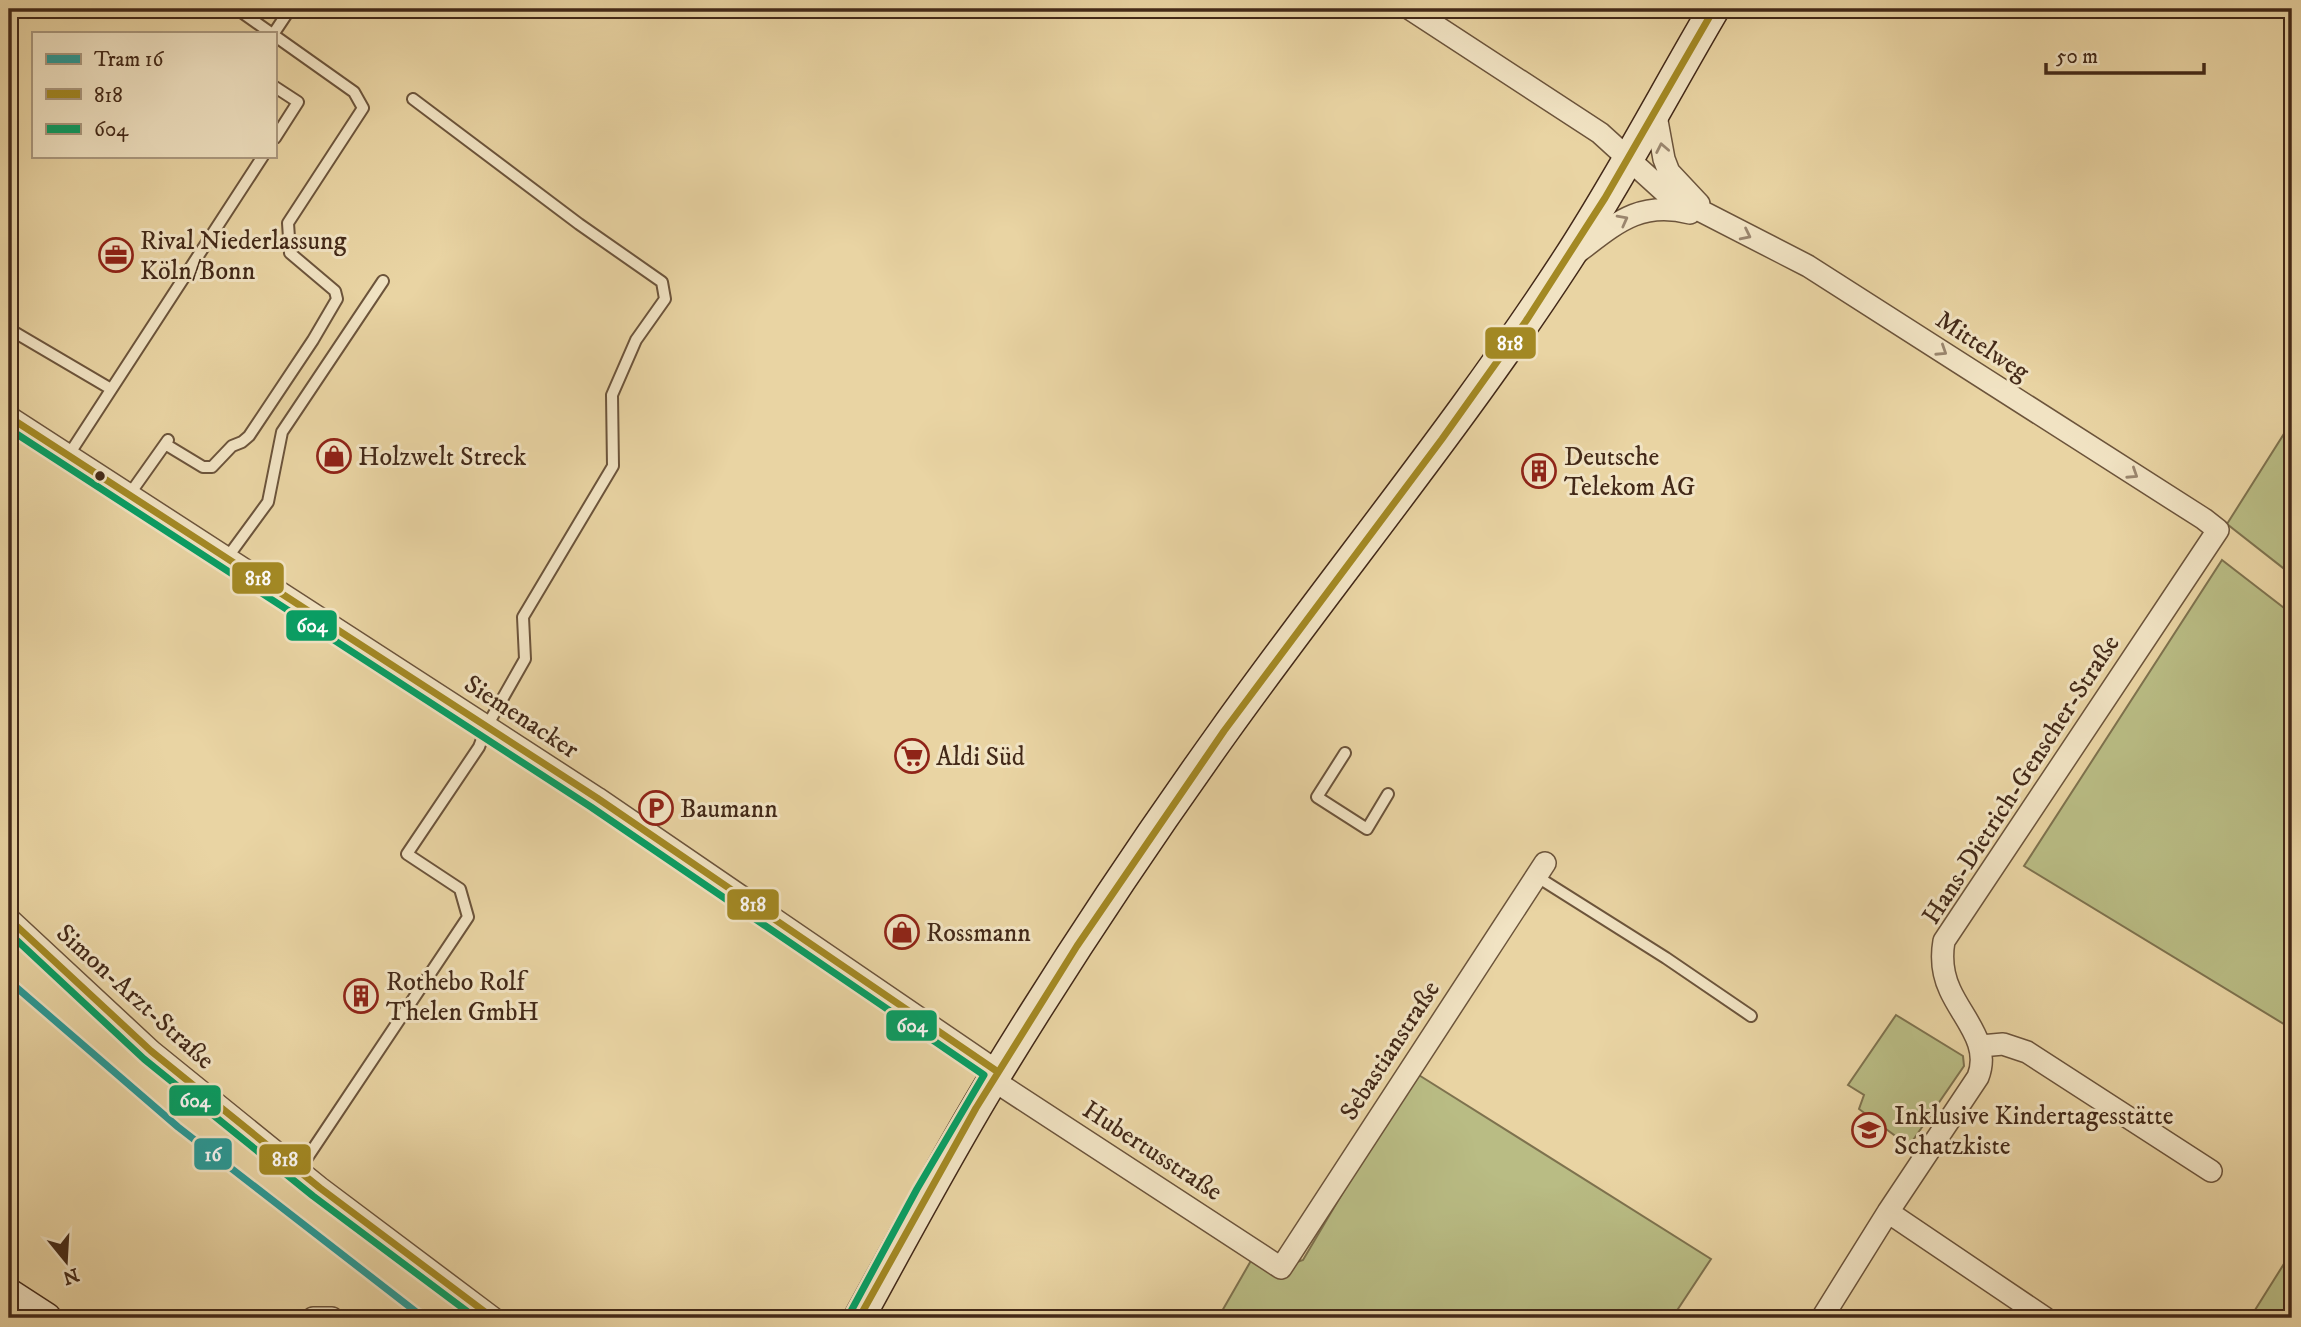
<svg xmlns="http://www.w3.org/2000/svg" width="2301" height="1327" font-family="'IM FELL DW Pica',serif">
<rect width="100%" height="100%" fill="#e9d4a3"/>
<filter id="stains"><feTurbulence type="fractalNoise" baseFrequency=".00286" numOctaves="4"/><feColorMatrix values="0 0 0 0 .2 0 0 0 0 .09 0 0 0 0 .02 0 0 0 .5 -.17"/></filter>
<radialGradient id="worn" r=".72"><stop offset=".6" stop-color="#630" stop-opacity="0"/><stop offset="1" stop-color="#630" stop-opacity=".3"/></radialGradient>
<path fill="#b9bc84" stroke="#7e724e" stroke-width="2" d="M2292,421V575L2227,524Z
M2222,560L2292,614V1029L2024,866Z
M1896,1015L1963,1056L1964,1066L1909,1146L1859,1109L1864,1095L1848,1085Z
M1414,1072L1711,1259L1672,1318H1218L1256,1252L1281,1268L1303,1260Z
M2292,1251V1318H2250Z"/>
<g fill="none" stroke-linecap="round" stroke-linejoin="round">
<g stroke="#6c543b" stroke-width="14">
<path id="lane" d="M237,9L271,33
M274,33L290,9
M275,87L298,102L275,138
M9,329L111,389
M165,444L203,467H212L232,446L242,442L249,436L313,340L337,299L335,291L290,253L288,223L363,108L354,92L275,36
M68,456L263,156
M129,495L168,440
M227,558L268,502L282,432L383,281
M1345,753L1317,797L1367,829L1388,794
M1536,876L1666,958L1751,1016
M299,1170L468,917L460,889L407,854L479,747L487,726L525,659L523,617L613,466L612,395L636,340L665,299L662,282L579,224L413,99"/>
</g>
<g stroke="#6c543b" stroke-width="24">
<path id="street" d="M1410,9L1600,133L1666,193L1808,266L2204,519L2218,530L1944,941C1941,958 1943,975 1950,990C1963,1019 1991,1044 1978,1077L1888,1212L1822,1318
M1655,110L1664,159L1669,172L1699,204
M1578,252C1615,224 1640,200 1690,213
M9,417L597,798L998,1072
M9,919L151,1051L320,1188L493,1318
M1981,1046L2003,1044L2027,1052L2211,1171
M993,1080L1281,1268L1545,863
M1888,1212L2045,1318
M313,1318H332"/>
</g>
<g stroke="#432918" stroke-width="33">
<path id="secondary" d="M9,1294L46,1318
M859,1318C903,1238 946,1157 994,1078C1066,960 1143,844 1224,731C1337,573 1461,423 1567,260C1620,179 1665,92 1714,9"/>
</g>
<use href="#lane" stroke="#f1e3c3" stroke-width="10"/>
<use href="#street" stroke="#f1e3c3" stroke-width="21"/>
<use href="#secondary" stroke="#f1e3c3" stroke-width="30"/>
<g stroke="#f1e3c3" stroke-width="12">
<path id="bus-1" d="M9,417L597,798L998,1072
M9,919L151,1051L320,1188L493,1318
M859,1318L976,1108L1077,946L1224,731L1442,439L1526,321L1605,198L1714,9"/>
</g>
<g stroke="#f1e3c3" stroke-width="12">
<path id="bus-2" d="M9,429L591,807L984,1075L917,1189L850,1313
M9,933L144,1059L313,1196L476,1318"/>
</g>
<use href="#bus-1" stroke="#a38924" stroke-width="7"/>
<use href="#bus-2" stroke="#079f64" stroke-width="7"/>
<g stroke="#f1e3c3" stroke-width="12">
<path id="tram-1" d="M9,981L178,1127L424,1318"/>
</g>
<use href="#tram-1" stroke="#2a9a97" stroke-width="7"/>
</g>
<defs><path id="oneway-chevron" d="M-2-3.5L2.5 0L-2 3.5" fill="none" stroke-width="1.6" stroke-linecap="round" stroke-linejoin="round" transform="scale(1.75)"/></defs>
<g stroke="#9a866e">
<use href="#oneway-chevron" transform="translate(1662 148) rotate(-101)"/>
<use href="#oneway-chevron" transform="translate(1623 220) rotate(-28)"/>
<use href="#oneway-chevron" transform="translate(1746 235) rotate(26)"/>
<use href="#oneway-chevron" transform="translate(1942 351) rotate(33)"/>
<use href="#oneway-chevron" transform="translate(2133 474) rotate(33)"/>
</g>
<defs>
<g id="office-ring" transform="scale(1.75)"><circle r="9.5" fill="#f1e3c3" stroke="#8f2418" stroke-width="1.5"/><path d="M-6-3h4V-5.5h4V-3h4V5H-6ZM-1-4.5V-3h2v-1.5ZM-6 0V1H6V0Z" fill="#8f2418"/></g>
<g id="shop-ring" transform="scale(1.75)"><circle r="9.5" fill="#f1e3c3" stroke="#8f2418" stroke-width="1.5"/><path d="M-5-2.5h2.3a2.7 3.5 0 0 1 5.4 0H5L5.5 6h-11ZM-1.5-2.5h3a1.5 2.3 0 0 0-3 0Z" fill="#8f2418"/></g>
<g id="building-ring" transform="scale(1.75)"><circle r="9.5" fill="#f1e3c3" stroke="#8f2418" stroke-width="1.5"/><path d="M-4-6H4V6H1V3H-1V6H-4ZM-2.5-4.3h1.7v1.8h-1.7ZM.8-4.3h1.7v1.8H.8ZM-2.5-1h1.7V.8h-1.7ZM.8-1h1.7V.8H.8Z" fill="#8f2418"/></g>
<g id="supermarket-ring" transform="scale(1.75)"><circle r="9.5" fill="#f1e3c3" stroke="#8f2418" stroke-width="1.5"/><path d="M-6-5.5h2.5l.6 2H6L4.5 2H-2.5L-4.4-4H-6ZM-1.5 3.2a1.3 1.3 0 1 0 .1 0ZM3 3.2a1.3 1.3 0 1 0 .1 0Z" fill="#8f2418"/></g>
<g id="parking-ring" transform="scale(1.75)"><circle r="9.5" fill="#f1e3c3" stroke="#8f2418" stroke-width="1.5"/><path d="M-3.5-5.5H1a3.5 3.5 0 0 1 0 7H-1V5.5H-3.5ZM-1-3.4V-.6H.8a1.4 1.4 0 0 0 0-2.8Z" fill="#8f2418"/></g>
<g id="school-ring" transform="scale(1.75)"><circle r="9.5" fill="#f1e3c3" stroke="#8f2418" stroke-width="1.5"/><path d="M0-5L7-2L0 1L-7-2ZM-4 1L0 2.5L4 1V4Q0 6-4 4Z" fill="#8f2418"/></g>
</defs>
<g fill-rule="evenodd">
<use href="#office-ring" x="116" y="255"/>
<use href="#shop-ring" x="334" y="456"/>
<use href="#building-ring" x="1539" y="471"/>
<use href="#supermarket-ring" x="912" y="756"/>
<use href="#parking-ring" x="656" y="808"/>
<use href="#shop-ring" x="902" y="932"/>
<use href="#building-ring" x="361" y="996"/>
<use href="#school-ring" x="1869" y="1130"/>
</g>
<circle fill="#432918" stroke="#f1e3c3" stroke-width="2.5" cx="100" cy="476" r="6"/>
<g text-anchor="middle" stroke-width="6" stroke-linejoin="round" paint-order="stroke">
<g font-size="26" fill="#432918" stroke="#f1e3c3" text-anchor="start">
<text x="140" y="249">Rival Niederlassung<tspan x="140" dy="30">Köln/Bonn</tspan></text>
<text x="358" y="465">Holzwelt Streck</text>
<text x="1564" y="465">Deutsche<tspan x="1564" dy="30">Telekom AG</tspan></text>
<text x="936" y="765">Aldi Süd</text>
<text x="680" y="817">Baumann</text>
<text x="926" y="941">Rossmann</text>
<text x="386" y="990">Rothebo Rolf<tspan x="386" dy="30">Thelen GmbH</tspan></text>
<text x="1894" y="1124">Inklusive Kindertagesstätte<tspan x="1894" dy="30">Schatzkiste</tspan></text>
</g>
<g font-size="26" fill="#432918" stroke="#f1e3c3">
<text transform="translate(1983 345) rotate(33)" y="9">Mittelweg</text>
<text transform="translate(522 716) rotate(33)" y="9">Siemenacker</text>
<text transform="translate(2020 779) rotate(-57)" y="9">Hans-Dietrich-Genscher-Straße</text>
<text transform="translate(136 996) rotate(42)" y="9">Simon-Arzt-Straße</text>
<text transform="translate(1389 1050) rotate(-57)" y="9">Sebastianstraße</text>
<text transform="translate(1153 1150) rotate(33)" y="9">Hubertusstraße</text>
</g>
</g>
<g stroke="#f1e3c3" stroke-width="2.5">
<rect x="1484" y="326" width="53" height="34" rx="7" fill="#a38924"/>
<rect x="231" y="561" width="54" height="34" rx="7" fill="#a38924"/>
<rect x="285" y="609" width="53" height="33" rx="7" fill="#079f64"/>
<rect x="726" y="888" width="54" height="33" rx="7" fill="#a38924"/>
<rect x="885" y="1009" width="53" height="33" rx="7" fill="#079f64"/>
<rect x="168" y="1084" width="54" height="33" rx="7" fill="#079f64"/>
<rect x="193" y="1137" width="40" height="34" rx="7" fill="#2a9a97"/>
<rect x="258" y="1143" width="54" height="33" rx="7" fill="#a38924"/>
</g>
<g font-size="19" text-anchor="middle" font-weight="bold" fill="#fff">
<text x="1510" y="350">818</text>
<text x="258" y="585">818</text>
<text x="312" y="632">604</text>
<text x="753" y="911">818</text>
<text x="912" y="1032">604</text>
<text x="195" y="1107">604</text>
<text x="213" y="1161">16</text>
<text x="285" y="1166">818</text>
</g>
<rect width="2301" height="1327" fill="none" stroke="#e9d4a3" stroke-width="35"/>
<rect x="10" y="10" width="2280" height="1306" fill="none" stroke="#432918" stroke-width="3.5"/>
<rect x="18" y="18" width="2266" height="1292" fill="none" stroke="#432918" stroke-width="2"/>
<rect x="32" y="32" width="245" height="126" fill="#f1e3c3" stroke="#ab997f" stroke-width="2"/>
<rect x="46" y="54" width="35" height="10" fill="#2a9a97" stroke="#ab997f" stroke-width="2"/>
<text x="94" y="66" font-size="21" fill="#432918">Tram 16</text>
<rect x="46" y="89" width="35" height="10" fill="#a38924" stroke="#ab997f" stroke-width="2"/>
<text x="94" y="102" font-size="21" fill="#432918">818</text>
<rect x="46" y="124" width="35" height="10" fill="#079f64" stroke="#ab997f" stroke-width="2"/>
<text x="94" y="136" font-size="21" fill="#432918">604</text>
<g transform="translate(66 1261) rotate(162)" stroke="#f1e3c3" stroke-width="5" paint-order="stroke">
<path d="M0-5L12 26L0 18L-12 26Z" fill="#432918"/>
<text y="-10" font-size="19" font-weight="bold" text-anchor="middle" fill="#432918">N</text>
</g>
<path d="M2046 63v10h158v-10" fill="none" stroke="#432918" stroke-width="3.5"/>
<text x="2056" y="63" font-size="21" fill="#432918" stroke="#f1e3c3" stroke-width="5" paint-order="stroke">50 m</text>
<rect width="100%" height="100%" filter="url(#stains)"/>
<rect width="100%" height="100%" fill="url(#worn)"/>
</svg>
